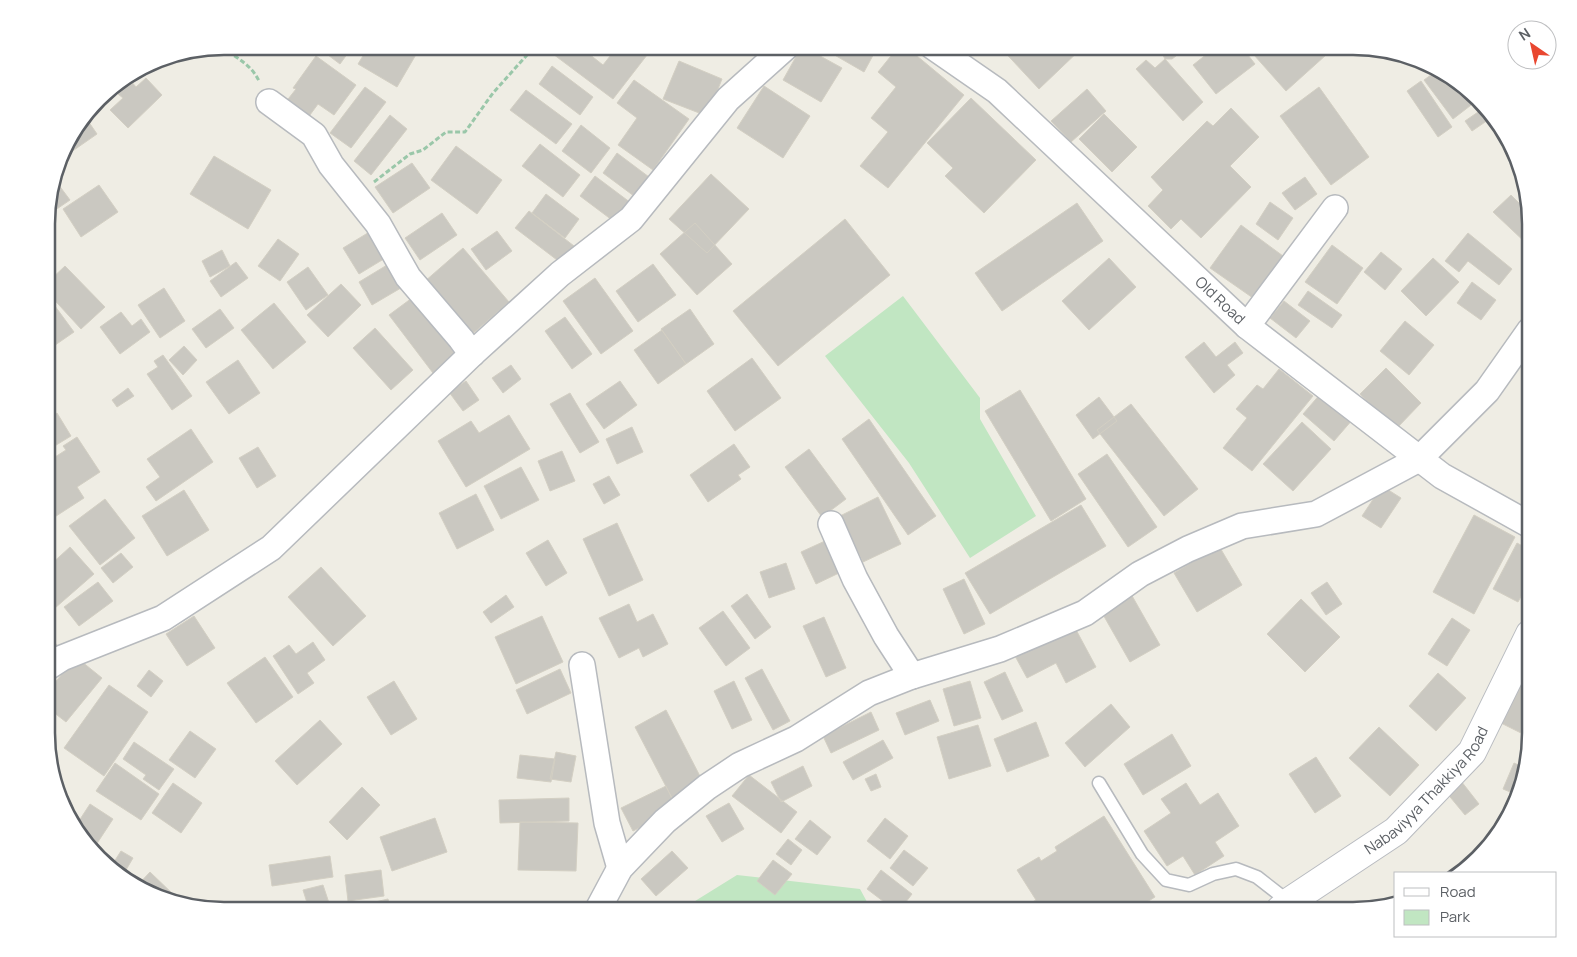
<svg xmlns="http://www.w3.org/2000/svg" width="1577" height="957" font-family="Manrope,sans-serif">
<rect width="100%" height="100%" fill="#efede4"/>
<path fill="#c1e6c2" d="M903,296L980,398V419L1036,516L970,558L909,463L825,356Z
M737,875L860,889L872,911H679Z"/>
<path fill="#cac8c1" stroke="#d3cfc3" d="M286,46H304L296,55Z
M316,46H353L340,64Z
M369,46H421L397,87L358,64Z
M559,46H579L603,65L618,46H654L613,99L553,54Z
M802,46L842,68L821,102L783,80Z
M819,46H878L864,72Z
M899,46H905L964,95L888,188L860,166L888,132L871,118L896,87L878,72Z
M999,46H1084L1039,89Z
M1158,46H1189L1172,59H1165Z
M1217,46H1241L1255,64L1216,94L1193,65Z
M1246,46H1318L1326,55L1286,91Z
M316,56L356,85L334,115L318,104L307,119L285,103L296,89L293,88Z
M1165,59L1203,102L1183,121L1136,69L1146,60L1155,68Z
M679,61L722,79L707,116L663,99Z
M552,66L593,97L580,115L539,84Z
M1439,69L1442,70L1475,102L1453,119L1424,80Z
M146,78L162,95L128,128L110,110L123,98L118,94L131,81L136,87Z
M634,80L689,119L653,170L618,145L637,118L617,103Z
M1421,81L1452,127L1438,137L1407,91Z
M764,86L810,116L783,158L737,128Z
M365,87L386,102L351,148L330,133Z
M1319,87L1369,157L1331,185L1280,116Z
M1087,89L1106,111L1071,142L1051,121Z
M526,90L572,124L556,144L510,110Z
M971,98L1036,160L984,213L945,176L953,168L927,143Z
M1231,108L1259,137L1230,166L1251,187L1201,238L1181,219L1171,229L1148,206L1163,190L1151,177L1207,121L1213,126Z
M1481,110L1488,120L1472,131L1465,121Z
M1104,114L1137,147L1112,172L1079,139Z
M390,115L407,129L371,175L354,161Z
M86,118L97,134L61,159L65,145Z
M581,125L610,148L591,173L562,151Z
M540,144L580,175L563,197L522,166Z
M456,146L502,180L477,214L431,180Z
M617,153L657,183L642,202L603,173Z
M214,156L271,190L248,229L190,194Z
M412,163L430,188L393,213L375,187Z
M711,174L749,209L707,253L669,219Z
M595,176L631,203L616,223L580,196Z
M1305,177L1317,194L1295,210L1282,193Z
M58,184L70,200L48,215V201L52,188Z
M99,185L118,212L81,237L63,209Z
M546,194L579,219L565,238L532,213Z
M1511,195L1530,214V243L1528,245L1493,212Z
M1270,202L1293,218L1278,240L1256,224Z
M1077,203L1103,241L1002,311L975,273Z
M529,211L574,246L561,263L515,228Z
M442,213L457,235L420,260L405,238Z
M845,219L890,275L778,366L733,311Z
M695,223L732,264L697,295L660,254Z
M1241,225L1283,256L1253,298L1210,268Z
M376,228L392,254L359,274L343,248Z
M497,231L512,251L486,270L471,249Z
M1468,233L1512,269L1499,285L1468,261L1459,272L1445,261Z
M278,239L299,254L280,281L258,266Z
M1332,245L1363,268L1337,304L1305,282Z
M463,248L509,302L470,336L424,282Z
M222,250L230,266L210,277L202,261Z
M1381,252L1402,269L1385,290L1364,272Z
M1109,258L1136,287L1089,330L1062,301Z
M1433,258L1459,282L1426,316L1401,291Z
M236,262L248,278L221,297L210,281Z
M392,262L406,285L372,305L359,282Z
M653,264L676,295L638,322L616,291Z
M65,266L105,307L81,329L48,293V282Z
M308,267L328,295L306,310L287,282Z
M595,278L633,331L601,354L563,301Z
M1472,282L1496,300L1481,320L1457,303Z
M341,284L361,305L328,337L307,315Z
M164,288L185,321L160,338L138,305Z
M1308,291L1342,315L1332,328L1298,305Z
M416,295L463,356L436,377L389,315Z
M1284,301L1310,321L1296,338L1270,318Z
M52,302L74,332L48,350V305Z
M274,303L306,342L273,369L241,330Z
M220,309L234,328L206,348L192,329Z
M690,309L714,344L686,364L661,329Z
M121,312L132,326L141,319L150,332L120,354L100,327Z
M565,317L592,354L572,369L545,331Z
M1405,321L1434,345L1409,375L1380,351Z
M375,328L413,370L391,390L353,348Z
M662,330L686,364L658,384L634,350Z
M1204,342L1216,357L1235,342L1243,353L1227,365L1235,375L1214,393L1185,357Z
M184,346L197,360L183,375L169,360Z
M163,355L192,396L172,410L147,374L158,367L154,361Z
M752,358L781,398L735,431L707,391Z
M238,360L260,393L229,414L206,382Z
M511,365L521,379L503,393L492,378Z
M1386,368L1421,403L1396,429L1360,394Z
M1279,369L1313,396L1252,471L1223,448L1247,418L1236,409L1257,385L1263,389Z
M466,381L479,400L463,411L449,392Z
M620,381L637,405L604,429L586,404Z
M128,388L134,396L117,407L112,400Z
M1020,390L1086,499L1051,521L985,411Z
M1322,392L1353,419L1334,441L1303,414Z
M570,393L599,442L580,453L550,404Z
M1099,397L1117,421L1093,439L1076,415Z
M1131,404L1198,489L1164,516L1097,430Z
M57,413L71,436L48,450V419Z
M509,415L530,449L466,487L438,441L471,421L479,433Z
M869,419L936,516L908,535L842,439Z
M1302,422L1331,449L1293,491L1263,464Z
M632,427L643,452L617,464L606,439Z
M191,429L213,462L156,501L146,487L160,477L147,459Z
M77,437L100,472L77,487L84,498L50,520L48,516V456L53,453L55,457L66,450L63,446Z
M734,444L750,467L738,475L741,479L708,502L690,475Z
M258,447L276,476L257,488L239,458Z
M809,449L846,499L822,517L785,467Z
M562,451L575,481L550,491L538,461Z
M1107,454L1157,527L1128,547L1078,474Z
M521,467L539,500L501,519L484,486Z
M609,476L620,495L604,504L593,484Z
M1382,486L1401,498L1381,528L1362,516Z
M184,490L209,530L167,556L142,516Z
M476,494L494,530L457,549L439,513Z
M878,497L901,544L863,562L840,516Z
M105,499L135,538L100,565L69,526Z
M1081,505L1106,546L990,614L965,573Z
M1474,515L1515,537L1474,614L1433,592Z
M617,523L643,580L609,596L583,539Z
M548,540L567,573L546,586L526,553Z
M825,541L839,573L816,584L801,552Z
M1517,543L1530,550V580L1518,602L1493,589Z
M1219,546L1242,585L1197,612L1174,573Z
M70,547L94,574L55,608L48,600V567Z
M121,553L133,567L113,583L101,568Z
M786,563L795,589L769,598L760,572Z
M321,567L366,616L333,646L288,597Z
M964,579L985,624L964,634L943,589Z
M98,582L113,601L79,626L64,607Z
M1327,582L1342,604L1326,615L1311,593Z
M747,594L771,627L755,639L731,606Z
M1131,594L1160,645L1130,662L1101,611Z
M506,595L514,607L491,623L483,612Z
M1301,599L1340,637L1305,672L1267,634Z
M629,604L637,622L653,614L668,644L643,657L639,648L619,658L599,618Z
M723,611L750,648L726,666L699,628Z
M194,616L215,648L187,666L166,634Z
M542,616L563,662L516,684L495,637Z
M824,617L846,668L826,677L803,626Z
M1452,618L1470,630L1447,666L1428,654Z
M1074,626L1096,667L1066,683L1056,663L1027,678L1015,656Z
M48,632L58,647L48,654Z
M313,642L325,660L307,673L314,683L298,694L273,656L289,645L296,654Z
M76,657L102,678L66,722L48,708V691Z
M265,657L293,697L256,723L227,683Z
M1522,662L1530,666V719L1523,734L1493,719Z
M560,669L571,693L527,714L516,690Z
M762,669L790,721L773,730L745,678Z
M149,670L163,681L151,697L137,686Z
M1005,672L1023,711L1002,720L984,682Z
M1438,673L1466,698L1436,731L1409,706Z
M394,681L417,719L391,735L367,697Z
M734,681L752,720L732,729L714,691Z
M970,681L981,718L954,726L943,689Z
M109,685L148,712L104,776L64,748Z
M930,700L939,721L905,735L896,713Z
M1111,704L1130,727L1085,767L1065,743Z
M666,710L704,784L673,800L635,727Z
M871,712L879,730L831,753L823,736Z
M320,720L342,744L297,785L275,761Z
M1036,722L1049,756L1007,772L994,739Z
M978,725L991,766L949,779L937,737Z
M1379,727L1419,765L1390,796L1349,758Z
M190,731L216,749L195,778L169,760Z
M1172,734L1191,766L1143,795L1124,764Z
M883,740L893,758L853,780L843,762Z
M134,742L174,769L159,790L143,779L146,775L123,759Z
M556,752L576,756L571,782L550,779Z
M520,755L555,759L551,782L517,778Z
M1316,757L1341,796L1315,813L1289,774Z
M115,763L159,794L141,820L96,791Z
M1514,763L1523,767L1515,794L1503,789Z
M803,766L812,786L781,802L771,782Z
M876,774L881,787L871,791L865,779Z
M749,775L797,812L781,833L732,796Z
M1461,781L1479,804L1465,815L1446,792Z
M173,783L202,803L181,833L152,813Z
M1186,783L1200,805L1218,793L1239,826L1215,842L1224,856L1195,875L1183,856L1167,866L1144,831L1171,813L1161,799Z
M666,786L677,809L633,831L621,808Z
M362,787L380,805L347,840L329,822Z
M569,798V821L500,823L499,800Z
M729,803L744,829L722,842L706,816Z
M90,804L113,819L94,848L76,831L75,827Z
M1104,816L1155,897L1134,910H1021L1020,909L1036,900L1017,870L1039,857L1041,861L1057,851L1055,847Z
M435,818L447,852L392,871L380,837Z
M885,818L908,836L890,859L867,841Z
M810,820L831,837L817,855L795,839Z
M520,822L578,823L576,871L518,870Z
M788,839L802,850L791,865L776,854Z
M904,850L928,868L913,886L890,868Z
M121,851L133,858L123,875L112,865Z
M672,851L688,868L656,896L641,879Z
M330,856L333,877L272,886L269,865Z
M773,860L792,874L775,895L757,881Z
M381,870L384,896L348,901L345,875Z
M881,870L912,894L899,911H896L867,889Z
M150,872L177,898L136,887Z
M323,885L329,903L309,909L303,890Z
M388,899L391,911H345V909Z"/>
<g fill="none" stroke-linecap="round" stroke-linejoin="round">
<g stroke="#b7babe" stroke-width="15">
<path id="lane" d="M1099,783L1142,854L1166,880L1189,885L1213,874L1236,869L1257,877L1289,902"/>
</g>
<g stroke="#b7babe" stroke-width="28">
<g id="street">
<path id="s1" d="M932,46L997,91L1247,326L1442,476L1530,525"/>
<path d="M269,102L314,135L331,165L378,224L408,277L461,339L472,354"/>
<path d="M1247,326L1335,208"/>
<path d="M831,524L855,579L886,636L912,676"/>
<path d="M582,665L607,823L620,868"/>
<path d="M48,667L62,658L163,618L271,548L472,354L560,274L631,219L728,99L787,46"/>
<path d="M597,911L620,868L665,821L707,787L740,765L796,739L869,693L912,676L1000,649L1085,613L1140,574L1188,549L1242,526L1316,514L1419,459L1487,391L1530,330"/>
</g>
</g>
<g stroke="#b8bbc0" stroke-width="30">
<g id="secondary">
<path id="s2" d="M1280,910L1289,902L1396,831L1472,752L1530,634"/>
</g>
</g>
<path stroke="#9ac7a9" stroke-width="3" stroke-dasharray="5 2.5" stroke-linecap="butt" d="M222,47C236,58 251,64 259,81
M374,182L410,154L423,150L446,132H465L493,93L535,46"/>
<use href="#lane" stroke="#fff" stroke-width="12"/>
<use href="#street" stroke="#fff" stroke-width="25"/>
<use href="#secondary" stroke="#fff" stroke-width="28"/>
</g>
<g text-anchor="middle" stroke-width="4.5" stroke-linejoin="round" paint-order="stroke">
<g font-size="15" fill="#5c6065" stroke="#fff">
<text dy="5" stroke="none"><textPath href="#s1" startOffset="385">Old Road</textPath></text>
<text dy="5" stroke="none"><textPath href="#s2" startOffset="191">Nabaviyya Thakkiya Road</textPath></text>
</g>
</g>
<path d="M0 0H1577V957H0ZM224 55H1353A169 169 0 0 1 1522 224V733A169 169 0 0 1 1353 902H224A169 169 0 0 1 55 733V224A169 169 0 0 1 224 55Z" fill="#fff" fill-rule="evenodd"/>
<path fill="none" stroke="#5c6065" stroke-width="2.5" d="M224 55H1353A169 169 0 0 1 1522 224V733A169 169 0 0 1 1353 902H224A169 169 0 0 1 55 733V224A169 169 0 0 1 224 55Z"/>
<rect x="1394" y="872" width="162" height="65" fill="#ffffff" stroke="#bebfc1"/>
<rect x="1404" y="888" width="25" height="8" fill="#ffffff" stroke="#bebfc1"/>
<text x="1440" y="897" font-size="15" fill="#5c6065">Road</text>
<rect x="1404" y="910" width="25" height="15" fill="#c1e6c2" stroke="#bebfc1"/>
<text x="1440" y="922" font-size="15" fill="#5c6065">Park</text>
<g transform="translate(1532 45) rotate(326)"><circle r="24" fill="#ffffff" stroke="#bebfc1"/>
<path d="M0-4L9 19L0 12L-9 19Z" fill="#e94730"/>
<text y="-8" font-size="14" font-weight="bold" text-anchor="middle" fill="#5c6065">N</text>
</g>
</svg>
